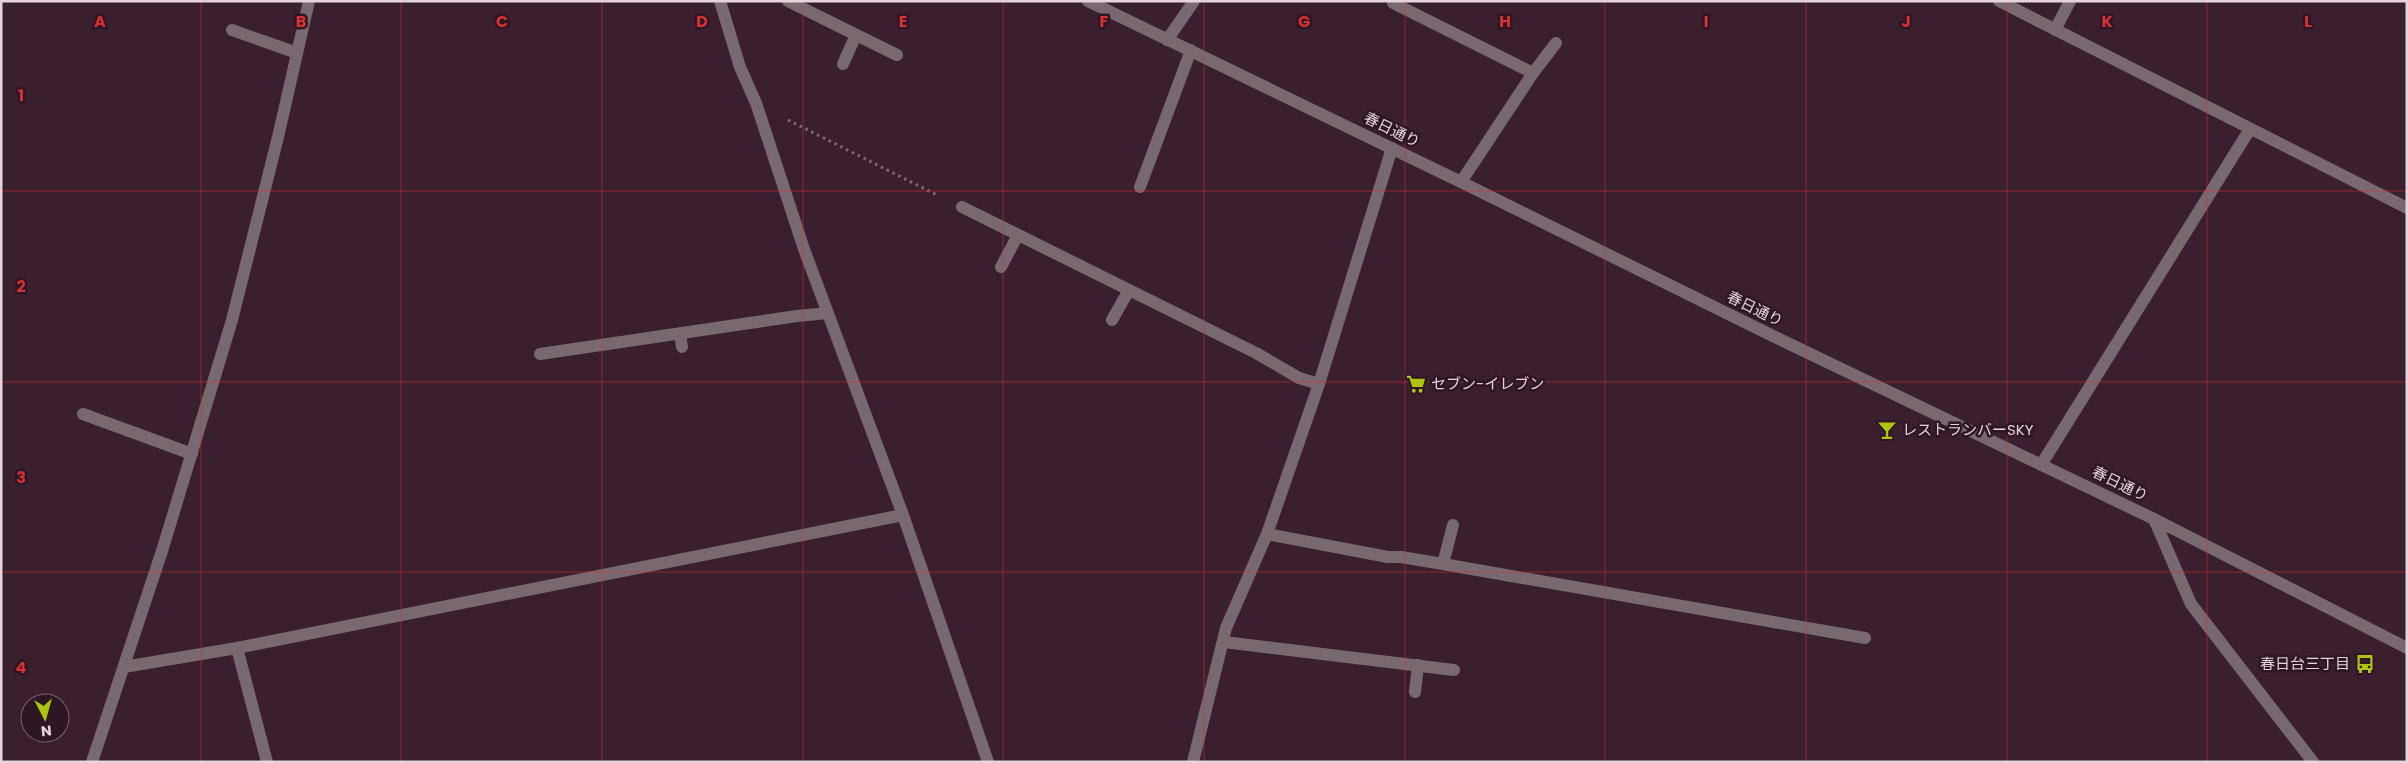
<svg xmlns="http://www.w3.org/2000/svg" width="2408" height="763" font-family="Poppins,'Noto Sans JP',sans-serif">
<rect width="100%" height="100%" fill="#3a1f2f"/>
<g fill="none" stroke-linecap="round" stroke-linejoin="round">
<path stroke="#816a77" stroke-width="3" stroke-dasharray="2.5 4" stroke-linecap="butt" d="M788,120L939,196"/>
<path stroke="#786971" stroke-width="12" d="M720,1L740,67L756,103L804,249L903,515L988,762
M788,1L897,55
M1088,1L1461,182L1777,338L2154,519L2407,648
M1394,1L1393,3L1533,73L1461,182
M1999,1L2407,208
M232,30L297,53
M2055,30L2070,1
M1167,40L1194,1
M843,64L856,35
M1533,73L1556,43
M1140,187L1191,50
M962,207L1256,353L1299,378L1319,384
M1001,267L1018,235
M1112,320L1129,290
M680,333L682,347
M540,354L797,316L828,313
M83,414L192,454
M2041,465L2250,129
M2154,519L2191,604L2313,762
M1267,534L1388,557H1401L1443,564L1865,638
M1443,564L1453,525
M1224,642L1454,670
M237,648L267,762
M124,667L237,648L903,515
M1415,692L1418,665
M92,762L162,551L232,320L278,137L309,1
M1193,762L1226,628L1267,534L1319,384L1392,148"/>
</g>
<path fill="none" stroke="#d73131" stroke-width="1" stroke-opacity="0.55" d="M201,1V762M401,1V762M602,1V762M803,1V762M1003,1V762M1204,1V762M1405,1V762M1605,1V762M1806,1V762M2007,1V762M2207,1V762M1,191H2407M1,382H2407M1,572H2407"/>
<defs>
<g id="supermarket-bare" transform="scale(1.5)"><path d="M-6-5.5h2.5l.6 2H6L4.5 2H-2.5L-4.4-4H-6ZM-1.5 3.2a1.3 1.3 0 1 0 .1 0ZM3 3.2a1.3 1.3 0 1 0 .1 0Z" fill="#adc60d" stroke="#2f1625" stroke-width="2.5" paint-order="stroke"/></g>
<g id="bar-bare" transform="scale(1.5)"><path d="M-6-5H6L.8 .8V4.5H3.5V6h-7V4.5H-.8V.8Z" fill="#adc60d" stroke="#2f1625" stroke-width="2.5" paint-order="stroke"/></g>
<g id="bus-bare" transform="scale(1.5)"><path d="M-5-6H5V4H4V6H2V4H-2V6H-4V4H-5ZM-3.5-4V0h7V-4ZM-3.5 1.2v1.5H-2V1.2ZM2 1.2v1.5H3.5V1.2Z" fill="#adc60d" stroke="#2f1625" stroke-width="2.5" paint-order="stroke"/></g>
</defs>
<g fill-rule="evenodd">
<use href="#supermarket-bare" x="1416" y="384"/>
<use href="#bar-bare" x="1887" y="430"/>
<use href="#bus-bare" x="2365" y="664"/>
</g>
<g text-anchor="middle" stroke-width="5" stroke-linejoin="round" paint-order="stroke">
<g font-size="15" fill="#e5d3dd" stroke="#2f1625">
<text transform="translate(1392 130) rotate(26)" y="5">春日通り</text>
<text transform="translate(1755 309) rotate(26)" y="5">春日通り</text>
<text transform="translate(2120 484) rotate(26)" y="5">春日通り</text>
</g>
<g font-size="15" fill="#e5d3dd" stroke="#2f1625" text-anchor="start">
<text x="1431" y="389">セブン-イレブン</text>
<text x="1902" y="435">レストランバーSKY</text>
<text x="2350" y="669" text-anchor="end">春日台三丁目</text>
</g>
</g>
<g font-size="16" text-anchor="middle" font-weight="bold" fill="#d73131" stroke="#2f1625" stroke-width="5" stroke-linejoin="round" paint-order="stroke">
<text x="100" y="27">A</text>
<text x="301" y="27">B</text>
<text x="502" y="27">C</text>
<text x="702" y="27">D</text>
<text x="903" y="27">E</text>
<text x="1104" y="27">F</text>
<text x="1304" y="27">G</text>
<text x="1505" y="27">H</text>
<text x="1706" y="27">I</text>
<text x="1906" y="27">J</text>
<text x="2107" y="27">K</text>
<text x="2308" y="27">L</text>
<text x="21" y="101">1</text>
<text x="21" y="292">2</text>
<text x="21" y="483">3</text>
<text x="21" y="673">4</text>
</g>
<rect width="2408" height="763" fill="none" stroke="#e5d3dd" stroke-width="5"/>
<g transform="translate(45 718) rotate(174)"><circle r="24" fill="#2f1625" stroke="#78626f"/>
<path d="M0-4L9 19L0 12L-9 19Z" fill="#adc60d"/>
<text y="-8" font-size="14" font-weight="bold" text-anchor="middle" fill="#e5d3dd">N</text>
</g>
</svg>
